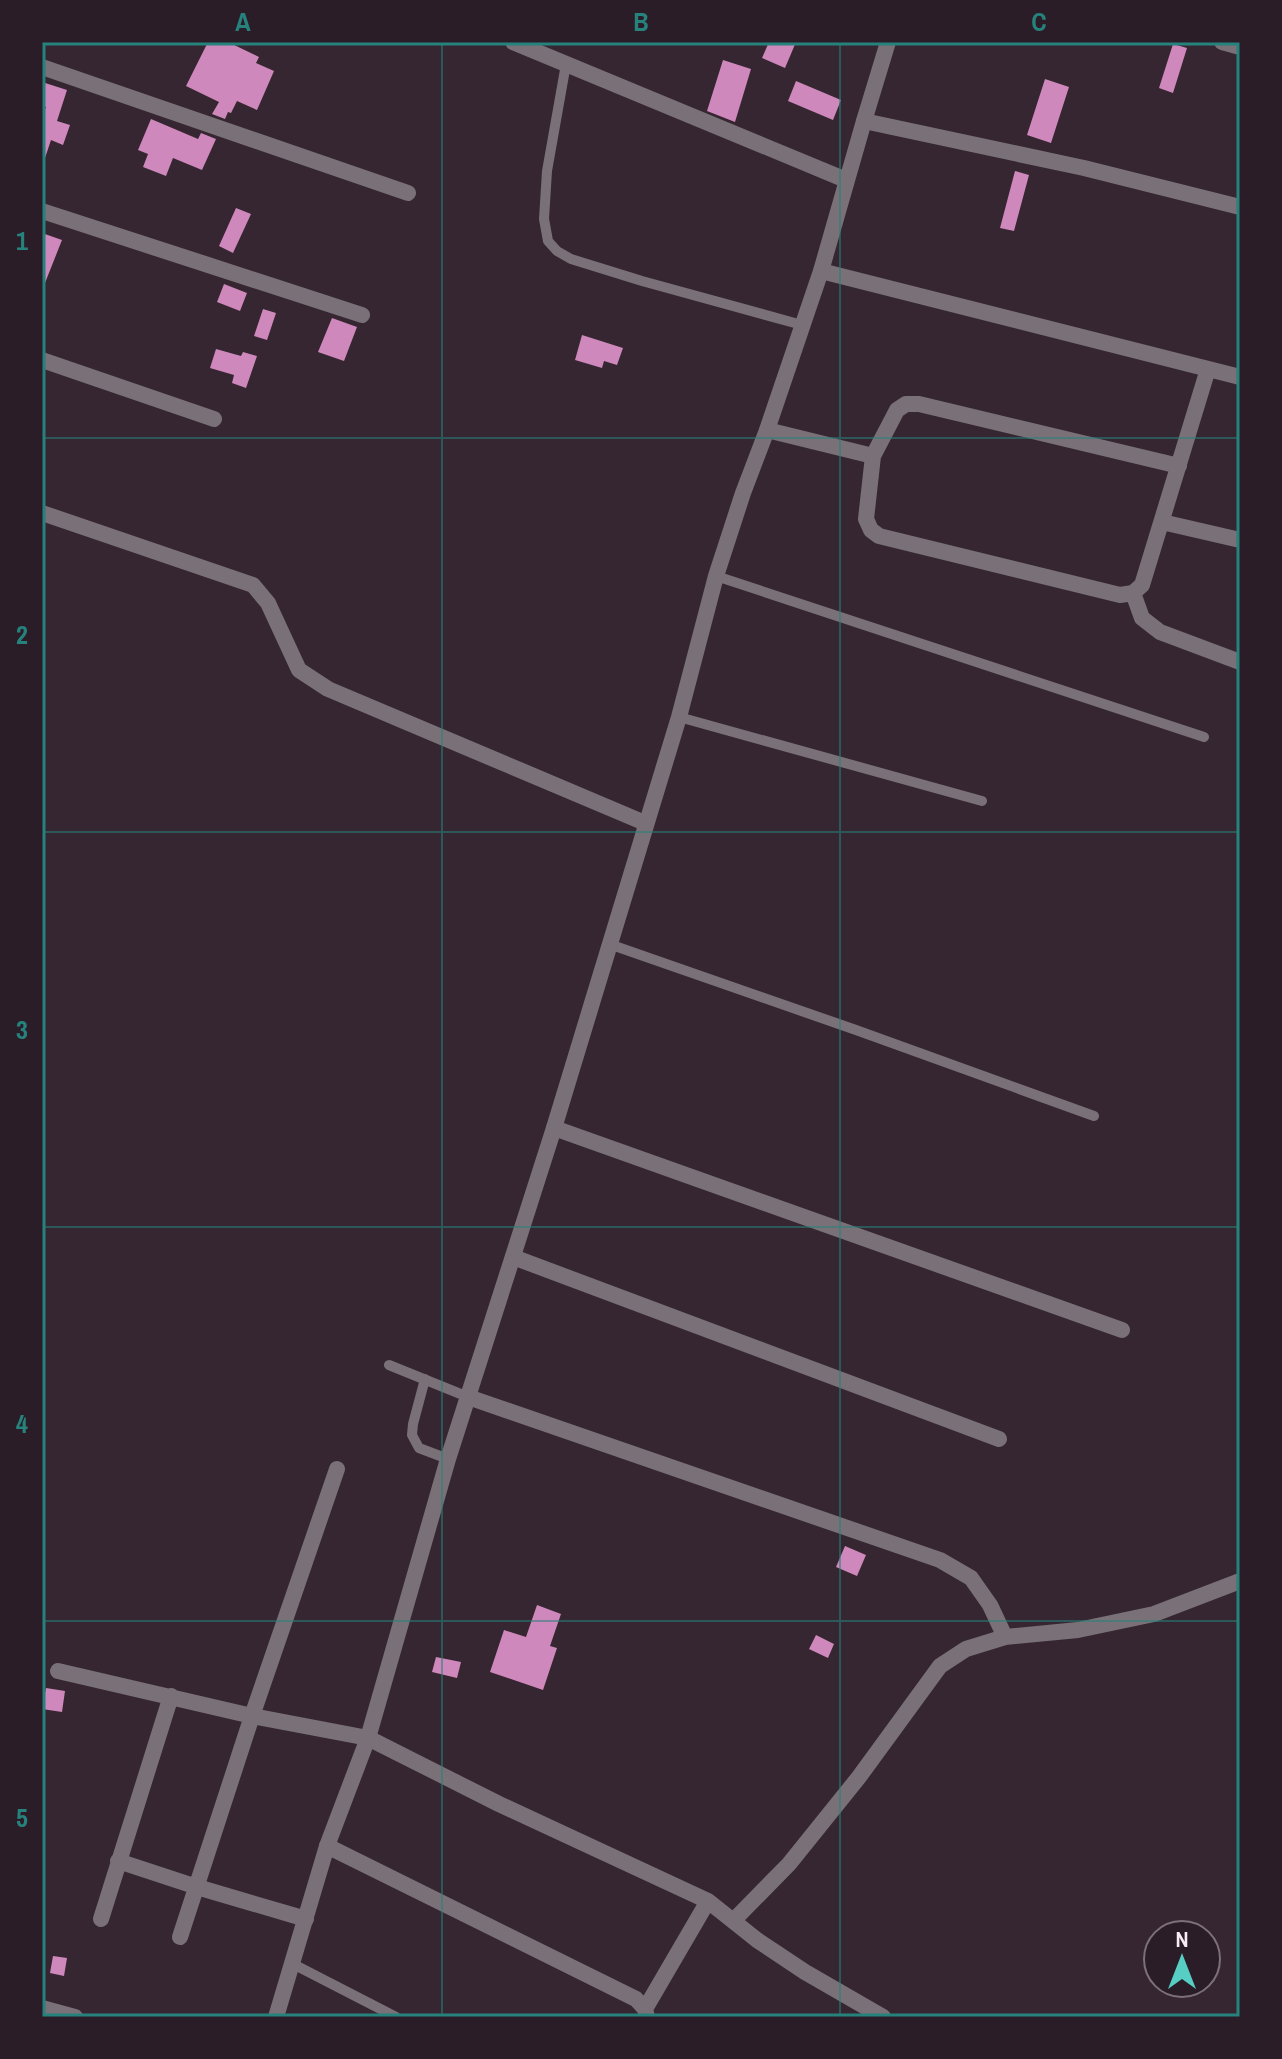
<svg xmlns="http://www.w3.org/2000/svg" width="1282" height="2059" font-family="'Archivo Narrow',sans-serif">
<rect width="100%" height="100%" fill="#362631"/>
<path fill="#ce88bb" d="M208,42H228L259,57L256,63L274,71L257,110L237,101L231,113L228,112L225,119L212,114L219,102L186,86Z
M769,42H796L785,68L762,58Z
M1173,44L1187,48L1173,93L1159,88Z
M723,60L751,69L735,122L707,111Z
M1045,79L1069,87L1051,143L1027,135Z
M796,81L841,100L833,120L788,101Z
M42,82L67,90L57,121L70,125L63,145L51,140L45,158H42V116L46,107L42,106Z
M151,119L198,139L201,133L216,139L202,170L173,158L166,176L143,167L148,154L138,150Z
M1015,171L1029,175L1014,231L1000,228Z
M236,208L251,214L233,253L219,246Z
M42,233L62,240L43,288H42Z
M224,284L247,293L240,311L217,302Z
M263,309L276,313L267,340L254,336Z
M332,318L357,327L344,361L318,352Z
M582,335L623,348L617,365L604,361L602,368L575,360Z
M216,349L241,356L243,352L257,356L246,388L232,383L234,375L210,368Z
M845,1546L866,1555L857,1576L836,1567Z
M537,1605L561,1614L550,1646L557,1648L543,1690L490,1672L504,1630L526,1637Z
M816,1635L834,1644L828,1658L809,1649Z
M436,1657L461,1662L457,1678L432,1672Z
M46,1688L65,1691L62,1712L42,1709Z
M53,1956L67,1958L64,1976L50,1973Z"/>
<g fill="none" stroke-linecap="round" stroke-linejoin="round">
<path stroke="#797177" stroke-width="10" d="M566,64L547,171L544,219L548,241L557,251L571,259L642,281L802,325
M716,576L1204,737
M679,717L982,801
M609,944L856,1030L1094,1116
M389,1365L468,1397
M425,1379L413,1424L412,1435L419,1448L448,1459
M293,1964L396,2017"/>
<path stroke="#797177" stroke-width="16" d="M513,42L846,180
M1222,42L1240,47
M42,67L408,193
M864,121L1084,168L1240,207
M42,211L362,315
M821,271L1240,377
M42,360L214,419
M767,430L873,456
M1179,466L919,404H906L897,410L873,456L866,519L871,530L879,536L1120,595L1133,593L1142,585L1208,369
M42,513L253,585L268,603L299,670L328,689L645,823
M1162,522L1240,540
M1133,593L1142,618L1160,632L1240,662
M554,1128L1122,1330
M513,1257L999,1439
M468,1397L940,1560L971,1578L990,1605L1005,1637
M58,1671L252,1716L368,1738L499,1804L708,1901L757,1940L805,1972L883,2017
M327,1846L636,1999L645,2009L647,2017
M118,1861L197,1887L306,1919
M101,1919L171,1696
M734,1920L789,1864L859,1777L940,1666L966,1649L1005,1637L1078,1630L1154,1614L1240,1581
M180,1937L252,1716L337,1469
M42,2008L75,2017
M645,2009L708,1901"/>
<path stroke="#797177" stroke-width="16" d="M276,2017L327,1846L368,1738L448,1459L554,1128L679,717L716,576L743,493L767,430L821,271L864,121L888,42"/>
</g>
<path fill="none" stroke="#26827c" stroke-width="2" stroke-opacity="0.55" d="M442,42V2017M840,42V2017M42,438H1240M42,832H1240M42,1227H1240M42,1621H1240"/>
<rect width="1282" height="2059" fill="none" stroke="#2b1d27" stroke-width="88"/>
<g transform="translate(1182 1959)"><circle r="38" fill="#2b1d27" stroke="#7d7079" stroke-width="2"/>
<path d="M0-6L14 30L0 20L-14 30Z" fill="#56cec3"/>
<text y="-12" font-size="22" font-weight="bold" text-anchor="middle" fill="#f8edf5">N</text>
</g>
<rect x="44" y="44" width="1194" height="1971" fill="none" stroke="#26827c" stroke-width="3"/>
<g font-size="26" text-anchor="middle" font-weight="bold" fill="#26827c">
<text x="243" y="31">A</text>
<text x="641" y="31">B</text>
<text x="1039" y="31">C</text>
<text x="22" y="250">1</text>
<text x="22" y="644">2</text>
<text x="22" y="1039">3</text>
<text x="22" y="1433">4</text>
<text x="22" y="1827">5</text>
</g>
</svg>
